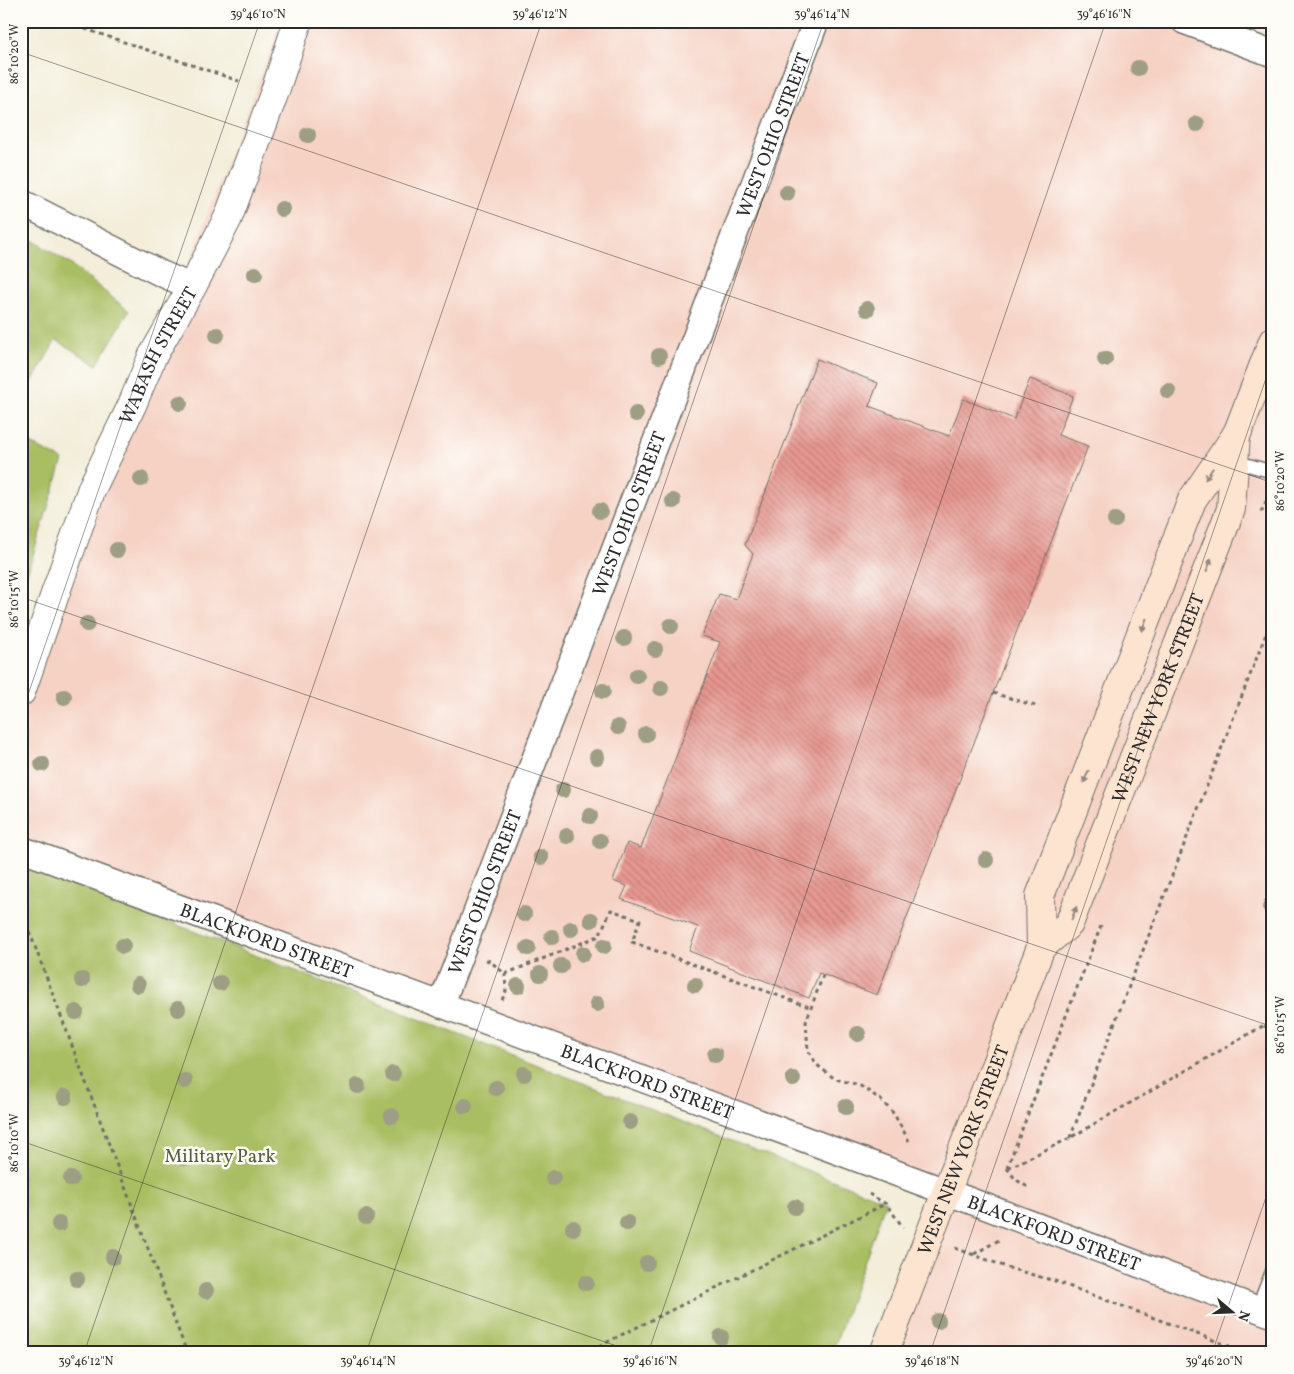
<svg xmlns="http://www.w3.org/2000/svg" width="1294" height="1374" font-family="Vollkorn,serif">
<defs>
<pattern id="building-back-hatch" width="6" height="6" patternUnits="userSpaceOnUse" patternTransform="scale(1.25)"><rect width="6" height="6" fill="#e79790"/><path d="M-1 5l2 2M0 0l6 6M5-1l2 2" fill="none" stroke="#bb7b76"/></pattern>
</defs>
<rect width="100%" height="100%" fill="#fdfcf7"/>
<filter id="ink" filterUnits="userSpaceOnUse"><feTurbulence type="fractalNoise" baseFrequency=".02" numOctaves="2"/><feDisplacementMap in="SourceGraphic" scale="10" xChannelSelector="R" yChannelSelector="G"/><feConvolveMatrix kernelMatrix="1 2 1 2 8 2 1 2 1" color-interpolation-filters="sRGB"/></filter>
<filter id="wash" filterUnits="userSpaceOnUse"><feTurbulence type="fractalNoise" baseFrequency=".0096" numOctaves="4" result="noise"/><feDisplacementMap in="SourceGraphic" scale="20" xChannelSelector="R" yChannelSelector="G"/><feGaussianBlur stdDeviation="1.12" result="paint"/><feColorMatrix in="noise" values="0 0 0 0 0 0 0 0 0 0 0 0 0 0 0 0 0 1.4 0 .05"/><feComposite in="paint" operator="in"/></filter>
<g filter="url(#wash)">
<rect width="100%" height="100%" fill="#f3edd9"/>
<path fill="#f6d2c5" d="M281,21H1273V1353H886L946,1192L21,849V701Z"/>
<path fill="#a9be62" stroke="#6a7446" d="M21,233L69,263L129,311L97,365L56,340L21,401Z
M21,439L63,460L21,593Z
M21,864L886,1201L832,1353H21Z"/>
<g id="blocks">
<path fill="url(#building-back-hatch)" d="M817,359L878,383L869,406L949,436L963,399L1014,419L1030,379L1073,396L1058,435L1088,446L877,995L819,973L809,998L689,951L698,927L621,899L627,886L613,881L627,843L641,848L720,642L702,636L719,594L736,599L753,554L745,545Z"/>
</g>
</g>
<g filter="url(#ink)">
<use href="#blocks" fill-opacity="0" stroke="#716f68" stroke-width="1"/>
<g fill="none" stroke-linecap="round" stroke-linejoin="round">
<g stroke="#716f68" stroke-width="15">
<path id="service" d="M1234,461L1273,472
M1270,907L1273,901
M1257,1309L1273,1269"/>
</g>
<g stroke="#716f68" stroke-width="28">
<g id="minor">
<path d="M1184,21L1273,54"/>
<path d="M21,202L160,273L192,287"/>
<path id="s1" d="M21,849L947,1192L1273,1315"/>
<path id="s2" d="M441,1005L816,21"/>
</g>
</g>
<g stroke="#716f68" stroke-width="30">
<g id="tertiary">
<path id="s3" d="M21,692L92,488L132,405L152,357L192,287L228,218L274,94L298,21"/>
</g>
</g>
<g stroke="#716f68" stroke-width="30">
<g id="secondary">
<path id="s4" d="M1041,947L1069,924L1231,509L1236,435"/>
<path id="s5" d="M884,1353L1041,947L1040,896L1192,500L1237,434L1273,341"/>
</g>
</g>
<path stroke="#716f68" stroke-width="3" stroke-dasharray="4 4" stroke-linecap="butt" d="M62,21L239,81
M1267,501L1273,503
M1261,512L1270,493
M993,693L1039,707
M21,909L187,1353
M486,960L490,961L505,974L599,936L611,910L640,920L632,942L812,1008
M823,975L806,1022L808,1050L817,1065L835,1079L859,1085L880,1099L894,1114L909,1141
M502,1000L506,991L505,974
M1264,1026L1273,1029
M1070,1138L1273,616
M1007,1168L1101,926
M1007,1168L1015,1179L1026,1186L1024,1191
M1008,1168L1070,1138L1273,1020
M869,1194L886,1204L903,1227
M955,1248L1012,1269L1055,1281L1248,1353
M974,1254L999,1240
M585,1353L885,1204"/>
<use href="#service" stroke="#fff" stroke-width="12"/>
<use href="#minor" stroke="#fff" stroke-width="25"/>
<use href="#tertiary" stroke="#fff" stroke-width="28"/>
<use href="#secondary" stroke="#fde4d1" stroke-width="28"/>
</g>
<g fill="#9d9e84">
<circle cx="1138" cy="68" r="8"/>
<circle cx="1197" cy="124" r="8"/>
<circle cx="308" cy="135" r="8"/>
<circle cx="787" cy="193" r="8"/>
<circle cx="282" cy="209" r="8"/>
<circle cx="255" cy="274" r="8"/>
<circle cx="867" cy="309" r="8"/>
<circle cx="217" cy="335" r="8"/>
<circle cx="659" cy="356" r="8"/>
<circle cx="1105" cy="359" r="8"/>
<circle cx="1168" cy="391" r="8"/>
<circle cx="180" cy="403" r="8"/>
<circle cx="636" cy="414" r="8"/>
<circle cx="141" cy="479" r="8"/>
<circle cx="673" cy="501" r="8"/>
<circle cx="600" cy="511" r="8"/>
<circle cx="1115" cy="520" r="8"/>
<circle cx="117" cy="550" r="8"/>
<circle cx="87" cy="624" r="8"/>
<circle cx="671" cy="626" r="8"/>
<circle cx="624" cy="638" r="8"/>
<circle cx="655" cy="649" r="8"/>
<circle cx="637" cy="676" r="8"/>
<circle cx="661" cy="688" r="8"/>
<circle cx="603" cy="691" r="8"/>
<circle cx="64" cy="697" r="8"/>
<circle cx="618" cy="727" r="8"/>
<circle cx="646" cy="734" r="8"/>
<circle cx="597" cy="757" r="8"/>
<circle cx="42" cy="764" r="8"/>
<circle cx="563" cy="790" r="8"/>
<circle cx="590" cy="816" r="8"/>
<circle cx="567" cy="836" r="8"/>
<circle cx="600" cy="841" r="8"/>
<circle cx="541" cy="857" r="8"/>
<circle cx="986" cy="860" r="8"/>
<circle cx="524" cy="914" r="8"/>
<circle cx="591" cy="920" r="8"/>
<circle cx="571" cy="929" r="8"/>
<circle cx="552" cy="937" r="8"/>
<circle cx="123" cy="946" r="8"/>
<circle cx="604" cy="946" r="8"/>
<circle cx="528" cy="948" r="8"/>
<circle cx="583" cy="954" r="8"/>
<circle cx="561" cy="966" r="8"/>
<circle cx="540" cy="974" r="8"/>
<circle cx="82" cy="980" r="8"/>
<circle cx="220" cy="983" r="8"/>
<circle cx="138" cy="985" r="8"/>
<circle cx="695" cy="985" r="8"/>
<circle cx="518" cy="986" r="8"/>
<circle cx="597" cy="1004" r="8"/>
<circle cx="178" cy="1009" r="8"/>
<circle cx="76" cy="1012" r="8"/>
<circle cx="858" cy="1034" r="8"/>
<circle cx="715" cy="1055" r="8"/>
<circle cx="393" cy="1074" r="8"/>
<circle cx="524" cy="1074" r="8"/>
<circle cx="793" cy="1079" r="8"/>
<circle cx="185" cy="1081" r="8"/>
<circle cx="358" cy="1086" r="8"/>
<circle cx="496" cy="1088" r="8"/>
<circle cx="65" cy="1097" r="8"/>
<circle cx="465" cy="1106" r="8"/>
<circle cx="846" cy="1107" r="8"/>
<circle cx="392" cy="1116" r="8"/>
<circle cx="630" cy="1122" r="8"/>
<circle cx="184" cy="1158" r="8"/>
<circle cx="553" cy="1178" r="8"/>
<circle cx="71" cy="1179" r="8"/>
<circle cx="795" cy="1207" r="8"/>
<circle cx="366" cy="1217" r="8"/>
<circle cx="627" cy="1223" r="8"/>
<circle cx="59" cy="1224" r="8"/>
<circle cx="573" cy="1228" r="8"/>
<circle cx="113" cy="1257" r="8"/>
<circle cx="647" cy="1263" r="8"/>
<circle cx="77" cy="1279" r="8"/>
<circle cx="586" cy="1283" r="8"/>
<circle cx="206" cy="1291" r="8"/>
<circle cx="938" cy="1321" r="8"/>
<circle cx="721" cy="1337" r="8"/>
</g>
<defs><path id="oneway-solid" d="M-6-.8H1V-3.2L6.5 0L1 3.2V.8H-6Z" transform="scale(1.25)"/></defs>
<g fill="#94887e">
<use href="#oneway-solid" transform="translate(1209 474) rotate(124)"/>
<use href="#oneway-solid" transform="translate(1209 565) rotate(-69)"/>
<use href="#oneway-solid" transform="translate(1144 625) rotate(111)"/>
<use href="#oneway-solid" transform="translate(1086 777) rotate(111)"/>
<use href="#oneway-solid" transform="translate(1074 913) rotate(-69)"/>
</g>
</g>
<path fill="none" stroke="#2b2b2b" stroke-width="1" stroke-opacity="0.45" d="M21,52L1273,483M21,597L1273,1027M21,715L260,21M21,1141L637,1353M84,1353L542,21M366,1353L824,21M648,1353L1106,21M930,1353L1273,358M1212,1353L1273,1177"/>
<g text-anchor="middle" stroke-width="5" stroke-linejoin="round" paint-order="stroke">
<g font-size="19" fill="#2b2b2b" stroke="#fdfcf7">
<text dy="7" stroke="none"><textPath href="#s2" startOffset="931">WEST OHIO STREET</textPath></text>
<text dy="7" stroke="none"><textPath href="#s3" startOffset="364">WABASH STREET</textPath></text>
<text dy="7" stroke="none"><textPath href="#s2" startOffset="526">WEST OHIO STREET</textPath></text>
<text dy="7" stroke="none"><textPath href="#s4" startOffset="279">WEST NEW YORK STREET</textPath></text>
<text dy="7" stroke="none"><textPath href="#s2" startOffset="121">WEST OHIO STREET</textPath></text>
<text dy="7" stroke="none"><textPath href="#s1" startOffset="262">BLACKFORD STREET</textPath></text>
<text dy="7" stroke="none"><textPath href="#s1" startOffset="668">BLACKFORD STREET</textPath></text>
<text dy="7" stroke="none"><textPath href="#s5" startOffset="218">WEST NEW YORK STREET</textPath></text>
<text dy="7" stroke="none"><textPath href="#s1" startOffset="1102">BLACKFORD STREET</textPath></text>
</g>
<g font-size="19" fill="#575e3e" stroke="#fdfcf7">
<text x="220" y="1162">Military Park</text>
</g>
</g>
<rect width="1294" height="1374" fill="none" stroke="#fdfcf7" stroke-width="55"/>
<g transform="translate(1232 1312) rotate(109)" stroke="#fdfcf7" stroke-width="4" paint-order="stroke">
<path d="M0-4L9 19L0 12L-9 19Z" fill="#2b2b2b"/>
<text y="-8" font-size="14" font-weight="bold" text-anchor="middle" fill="#2b2b2b">N</text>
</g>
<rect x="28" y="28" width="1238" height="1318" fill="none" stroke="#2b2b2b" stroke-width="2"/>
<g font-size="12" text-anchor="middle" fill="#2b2b2b">
<text x="258" y="18">39°46'10"N</text>
<text x="540" y="18">39°46'12"N</text>
<text x="822" y="18">39°46'14"N</text>
<text x="1104" y="18">39°46'16"N</text>
<text transform="translate(14 54) rotate(-90)" y="4">86°10'20"W</text>
<text transform="translate(1280 481) rotate(-90)" y="4">86°10'20"W</text>
<text transform="translate(14 599) rotate(-90)" y="4">86°10'15"W</text>
<text transform="translate(1280 1025) rotate(-90)" y="4">86°10'15"W</text>
<text transform="translate(14 1143) rotate(-90)" y="4">86°10'10"W</text>
<text x="86" y="1365">39°46'12"N</text>
<text x="368" y="1365">39°46'14"N</text>
<text x="650" y="1365">39°46'16"N</text>
<text x="932" y="1365">39°46'18"N</text>
<text x="1214" y="1365">39°46'20"N</text>
</g>
</svg>
